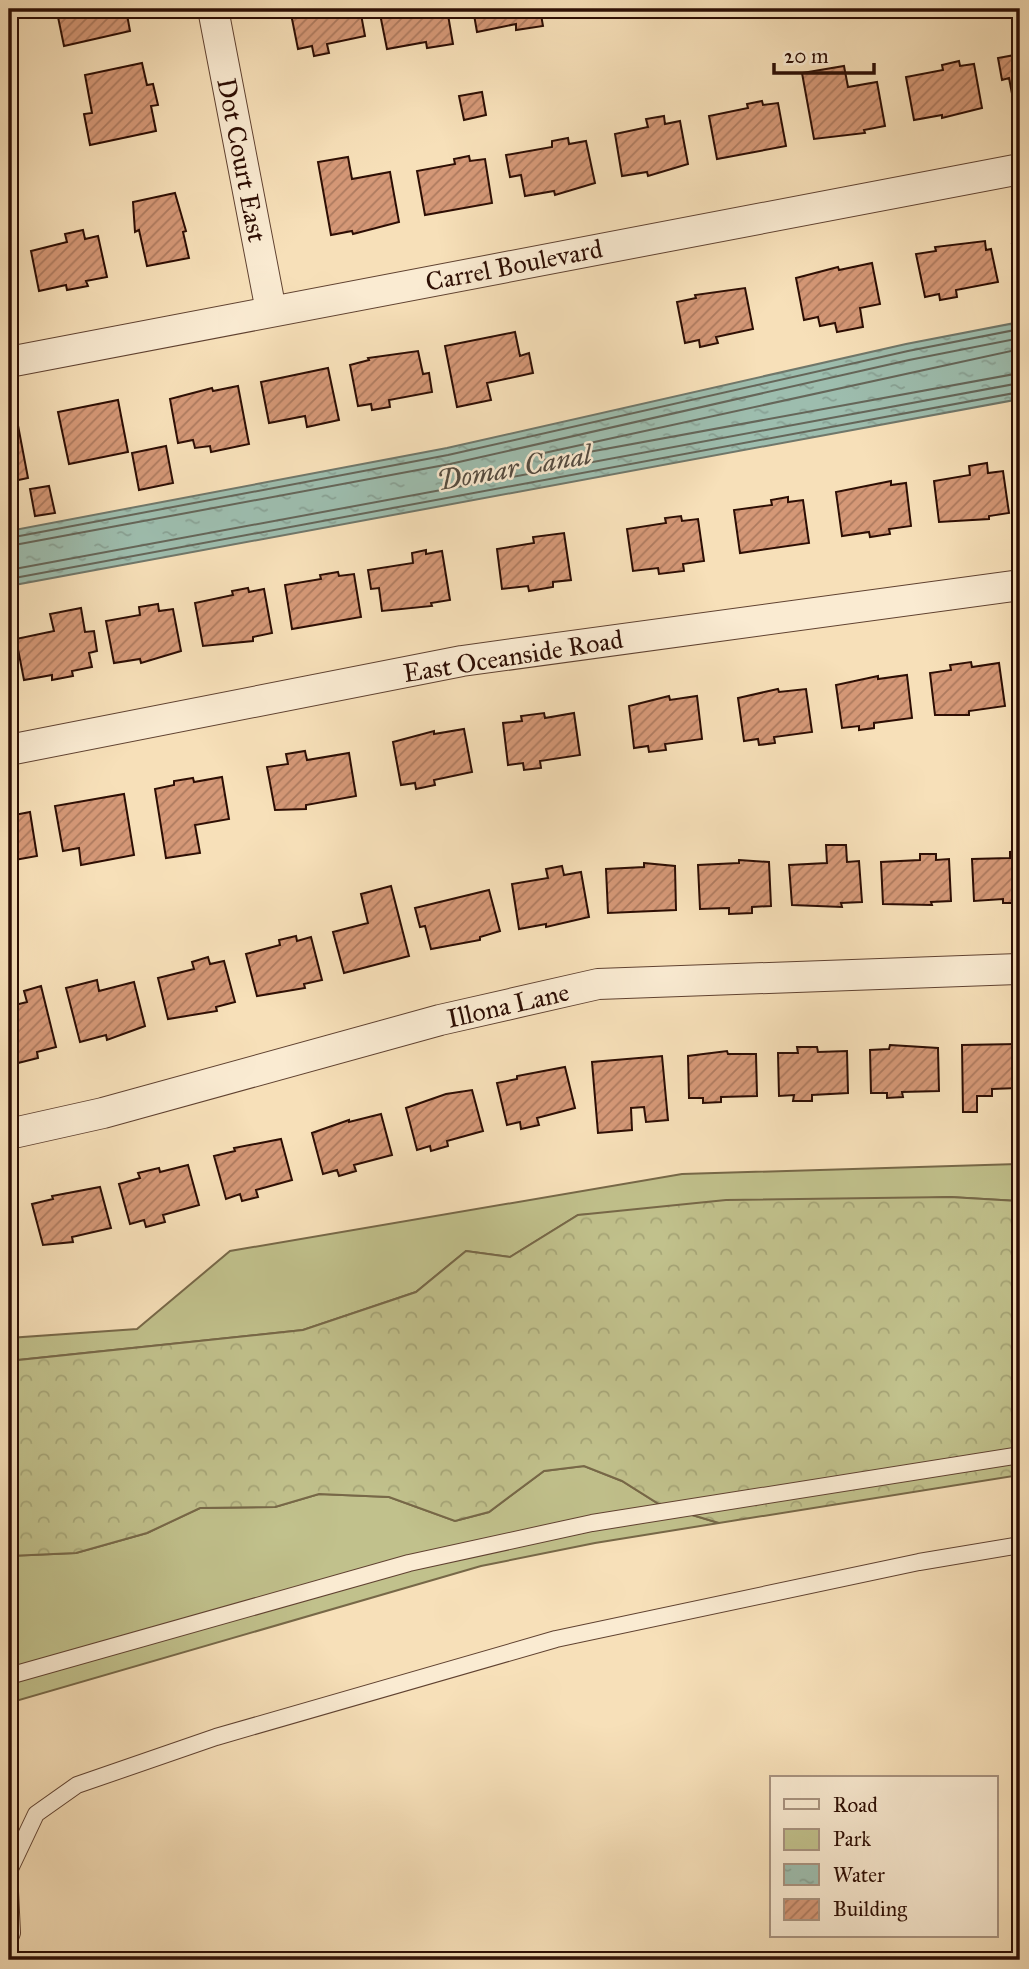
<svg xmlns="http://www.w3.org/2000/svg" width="1029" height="1969" font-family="'IM FELL Great Primer',serif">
<defs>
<pattern id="forest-crowns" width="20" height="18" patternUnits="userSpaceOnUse" patternTransform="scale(1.75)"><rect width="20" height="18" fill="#c1c18c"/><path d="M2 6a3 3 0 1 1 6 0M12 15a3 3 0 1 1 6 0" fill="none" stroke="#a6a577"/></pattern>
<pattern id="water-ripples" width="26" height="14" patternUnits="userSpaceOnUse" patternTransform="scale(1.75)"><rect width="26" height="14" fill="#9dbdae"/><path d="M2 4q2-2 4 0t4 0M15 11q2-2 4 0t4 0" fill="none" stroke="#88a194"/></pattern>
<pattern id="building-hatch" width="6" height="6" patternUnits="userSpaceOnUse" patternTransform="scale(1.75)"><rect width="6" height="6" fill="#d59877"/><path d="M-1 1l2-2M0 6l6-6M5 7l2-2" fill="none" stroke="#ad7a5f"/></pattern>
</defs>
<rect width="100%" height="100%" fill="#f7e0b9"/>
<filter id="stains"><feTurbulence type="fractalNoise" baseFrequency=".00286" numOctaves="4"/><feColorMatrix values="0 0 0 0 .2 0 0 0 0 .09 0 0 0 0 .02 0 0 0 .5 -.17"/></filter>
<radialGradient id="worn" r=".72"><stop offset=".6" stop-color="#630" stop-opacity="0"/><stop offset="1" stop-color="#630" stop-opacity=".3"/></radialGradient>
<path fill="#c1c18c" stroke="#776848" stroke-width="2" d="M1020,1164V1201L950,1197L578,1215L510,1257L466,1251L416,1292L303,1330L9,1361V1338L137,1329L230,1251L682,1174Z
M584,1466L622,1481L662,1506L719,1523L595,1543L481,1566L9,1703V1556L76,1553L147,1533L200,1508L275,1507L319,1494L389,1497L455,1521L489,1512L544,1471Z"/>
<path fill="url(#forest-crowns)" stroke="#776848" stroke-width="2" d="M950,1197L1020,1201V1475L719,1523L662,1506L622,1481L584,1466L544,1471L489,1512L455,1521L389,1497L319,1494L275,1507L200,1508L147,1533L76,1553L9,1556V1361L303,1330L416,1292L466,1251L510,1257L578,1215L726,1200Z"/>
<path fill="url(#water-ripples)" stroke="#70776a" stroke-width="2" d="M1020,322V399L9,586V531L447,448L906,344Z"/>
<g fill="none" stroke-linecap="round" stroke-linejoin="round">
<path stroke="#656659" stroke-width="2" d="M1020,349L544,453L541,458L545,460L1020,373
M9,538L448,455L908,351L1020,329
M9,546L450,464L909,360L1020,338
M9,570L1020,383
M9,579L1020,392"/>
</g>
<path fill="url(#building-hatch)" stroke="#2d0e04" stroke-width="2" d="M65,9H126L130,31L64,46L58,17L67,15Z
M290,9H360L365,36L327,44L329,53L314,56L312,46L298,49Z
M379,9H447L453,44L427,48L426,42L387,49Z
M473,9H540L543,26L516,30V24L477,32Z
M562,9H630L564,17Z
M1020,54V98L1013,99L1009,78L1002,80L998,58Z
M959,61L960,66L974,64L982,108L942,118V115L914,120L906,77L943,70L942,65Z
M142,63L147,85L153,84L158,105L151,106L156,131L90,145L84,114L92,113L85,75Z
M844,66L848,87L877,82L885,126L864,130L865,133L814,139L802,73Z
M482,92L486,115L464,120L459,96Z
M762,101L763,105L778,103L786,146L717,159L709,116L748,108L747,104Z
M664,116L665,124L680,121L688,164L648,176L647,172L622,176L615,134L648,127L646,119Z
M568,138L569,144L586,141L595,183L555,195L554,191L525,196L521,175L510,177L506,155L552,147V141Z
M469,156L470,161L485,159L492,203L425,215L417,171L455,164L454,159Z
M348,157L352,179L390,172L399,222L353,234L352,231L331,235L318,162Z
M175,193L186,231L183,232L189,258L147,266L139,230L135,232L133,202Z
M83,230L85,239L98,236L107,277L86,281L88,286L67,290L66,285L39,291L31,251L67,242L65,234Z
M985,241L986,250L991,249L998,282L956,290L957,297L940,300L939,294L925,297L916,254L936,251L935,247Z
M1020,243V278H1019L1012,244Z
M872,263L880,304L860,308L863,327L837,332L835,323L820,326L818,317L804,320L796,278L838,267L839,270Z
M9,267L14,289L9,290Z
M745,288L753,329L716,337L718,343L700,347L699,340L685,343L677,302L696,298L695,295Z
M515,332L520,356L529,353L533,373L487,383L491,400L457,407L445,346Z
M418,351L423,374L429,373L432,392L389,400L390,407L372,410L371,404L358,406L350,365L369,360L368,358Z
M328,368L339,420L307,427L305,416L269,423L261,382Z
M238,386L249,444L211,452L210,446L195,448L193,440L178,443L170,399L212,388L213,391Z
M118,400L128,452L69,464L58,412Z
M16,415L28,478L9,482V417Z
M166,446L173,483L139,490L132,453Z
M987,463L988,473L1003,471L1009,513L989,516V519L939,522L934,481L970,475L969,466Z
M891,481V485L906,483L911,526L889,529L890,534L870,537L869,532L842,536L836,492Z
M49,486L55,513L35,516L30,489Z
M788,497V502L803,500L809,543L740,553L734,510L772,505L771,500Z
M681,516L682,521L698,519L704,561L683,564L684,571L659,574L658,568L633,571L627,529L666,523L665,518Z
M564,533L571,580L553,582V587L529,591L528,586L502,589L497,549L534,543L533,537Z
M426,550V554L442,551L450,600L431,603L432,606L382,611L379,588L371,589L368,570L413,563L412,553Z
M338,572L339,576L354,574L361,617L292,629L285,585L321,579L320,575Z
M248,588L249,592L264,589L272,633L253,637V641L203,646L195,603L233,595L232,591Z
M158,604L159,611L173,609L181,651L141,663L140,659L114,663L106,621L140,615L139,607Z
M81,608L85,632L94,631L97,651L89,653L92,667L72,671L73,676L52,680V675L24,680L16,639L54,631L50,614Z
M971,662L972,667L999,663L1005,706L969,711V715H935L930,673L951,670L950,665Z
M907,675L912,718L874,723V728L859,730V726L842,728L836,685L878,676V679Z
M778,689L779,692L806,689L812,732L774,737L775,743L759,745L758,739L744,741L738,698Z
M669,696L670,700L697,696L702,739L665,744L666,750L649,752L648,746L634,748L629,706Z
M544,713L545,718L574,713L580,755L540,761L541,768L524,770L523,763L508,765L503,723L522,721L521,716Z
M464,729L472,772L434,780L435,785L416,789L415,783L401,785L393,742L434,731V734Z
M305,751L307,760L349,753L356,796L306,805V809L275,810L267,767L288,764L286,754Z
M222,777L229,819L195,825L200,853L166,858L155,789L174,785V781L193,778L194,782Z
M124,794L134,855L81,865L79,848L63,851L55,806Z
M30,812L37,856L9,861V816Z
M826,845H846L847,862L859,861L862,902L841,903L842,907L792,905L789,865L827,863Z
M1020,851V903H1003V899L974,901L972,859L1010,858V852Z
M920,854H936V860L949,859L951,901L931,902L932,905L883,904L881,862L920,860Z
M739,860L769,862L771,906L752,907V913L729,914V908L700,909L698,865L739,863Z
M644,863L675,866L676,910L608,913L606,869L644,867Z
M562,866L564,875L581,872L589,917L546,927V924L519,929L512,884L548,878L546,869Z
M391,886L409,956L344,973L333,932L368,923L361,894Z
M489,890L500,931L480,937V940L431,949L425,926L420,927L415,908Z
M296,936L297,941L311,937L322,980L304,984L305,988L257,996L246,954L280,945L279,940Z
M208,957L210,964L224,961L235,1002L216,1007L217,1011L168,1019L158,978L194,969L192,962Z
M97,980L99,991L134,982L145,1026L107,1040L106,1035L80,1042L66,988Z
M41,986L56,1047L37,1052L38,1058L18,1063L16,1057L9,1059V1016L17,1014L15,1005L27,1002L24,991Z
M1020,1044V1088L992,1089V1096H977V1112H963L962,1045Z
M890,1045L938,1048L939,1091L902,1092L903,1097L887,1098V1093H871L870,1050L889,1049Z
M797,1047H817L818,1052L847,1051L848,1093L812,1095V1101H793L794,1095L779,1096L778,1053H798Z
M727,1051L728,1054H756L757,1096L721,1097V1102L703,1103V1098H689L688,1056Z
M662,1056L668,1120L646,1122L644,1107L631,1108L632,1130L598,1133L592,1062Z
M565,1067L575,1108L537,1118L539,1125L521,1129L520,1122L507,1125L497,1083L517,1079V1076Z
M472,1090L483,1131L447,1141L448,1146L431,1151L430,1146L417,1150L406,1108L446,1094Z
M381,1114L392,1155L354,1165L356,1171L339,1176L337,1170L323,1174L312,1133L349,1120V1122Z
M281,1139L292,1180L256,1190L258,1197L242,1201L240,1194L226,1199L214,1156L235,1151L234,1148Z
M188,1165L199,1205L163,1215L165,1222L146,1227L144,1220L130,1224L119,1184L140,1178L138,1173L159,1168L160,1172Z
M100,1187L111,1228L72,1237L73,1242L43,1245L32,1204L53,1199L52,1196Z
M9,1209H12L16,1250L9,1251Z"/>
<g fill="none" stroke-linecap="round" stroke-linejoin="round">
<g stroke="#604231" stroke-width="18">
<path id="lane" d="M9,1676L409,1563L592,1523L1020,1455
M9,1940L12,1933L9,1871L36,1814L77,1785L216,1737L556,1639L919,1562L1020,1545"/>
</g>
<g stroke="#604231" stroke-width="32">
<path id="street" d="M213,9L271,311
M9,362L1020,169
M9,750L462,661L1020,585
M9,1134L103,1113L440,1020L598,984L1020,969"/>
</g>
<use href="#lane" stroke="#faebd2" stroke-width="16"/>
<use href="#street" stroke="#faebd2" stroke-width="30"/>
</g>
<g text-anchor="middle" stroke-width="5" stroke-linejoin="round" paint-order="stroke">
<g font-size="26" fill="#2d0e04" stroke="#faebd2">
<text transform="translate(242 160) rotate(79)" y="9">Dot Court East</text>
<text transform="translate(514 265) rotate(-11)" y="9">Carrel Boulevard</text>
<text transform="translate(513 656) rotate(-9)" y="9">East Oceanside Road</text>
<text transform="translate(508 1005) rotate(-13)" y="9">Illona Lane</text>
</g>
<g font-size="28" font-style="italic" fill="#544b40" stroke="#faebd2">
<text transform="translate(514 467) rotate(-10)" y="10">Domar Canal</text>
</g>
</g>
<rect width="1029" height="1969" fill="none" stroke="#f7e0b9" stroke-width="35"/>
<rect x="10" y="10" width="1008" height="1948" fill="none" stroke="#2d0e04" stroke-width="3.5"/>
<rect x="18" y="18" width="994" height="1934" fill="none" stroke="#2d0e04" stroke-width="2"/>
<rect x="770" y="1776" width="228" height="161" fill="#faebd2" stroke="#a89380" stroke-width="2"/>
<rect x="784" y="1799" width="35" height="10" fill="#faebd2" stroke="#a89380" stroke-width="2"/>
<text x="833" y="1812" font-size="21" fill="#2d0e04">Road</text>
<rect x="784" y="1829" width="35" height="21" fill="#c1c18c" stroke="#a89380" stroke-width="2"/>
<text x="833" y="1846" font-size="21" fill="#2d0e04">Park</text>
<rect x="784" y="1864" width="35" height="21" fill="url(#water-ripples)" stroke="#a89380" stroke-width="2"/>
<text x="833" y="1882" font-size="21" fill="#2d0e04">Water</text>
<rect x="784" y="1899" width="35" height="21" fill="url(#building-hatch)" stroke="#a89380" stroke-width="2"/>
<text x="833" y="1916" font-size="21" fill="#2d0e04">Building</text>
<path d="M774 63v10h100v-10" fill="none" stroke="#2d0e04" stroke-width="3.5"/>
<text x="784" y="63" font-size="21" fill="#2d0e04" stroke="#faebd2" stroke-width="5" paint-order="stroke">20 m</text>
<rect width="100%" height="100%" filter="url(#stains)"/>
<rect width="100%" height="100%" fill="url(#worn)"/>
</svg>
